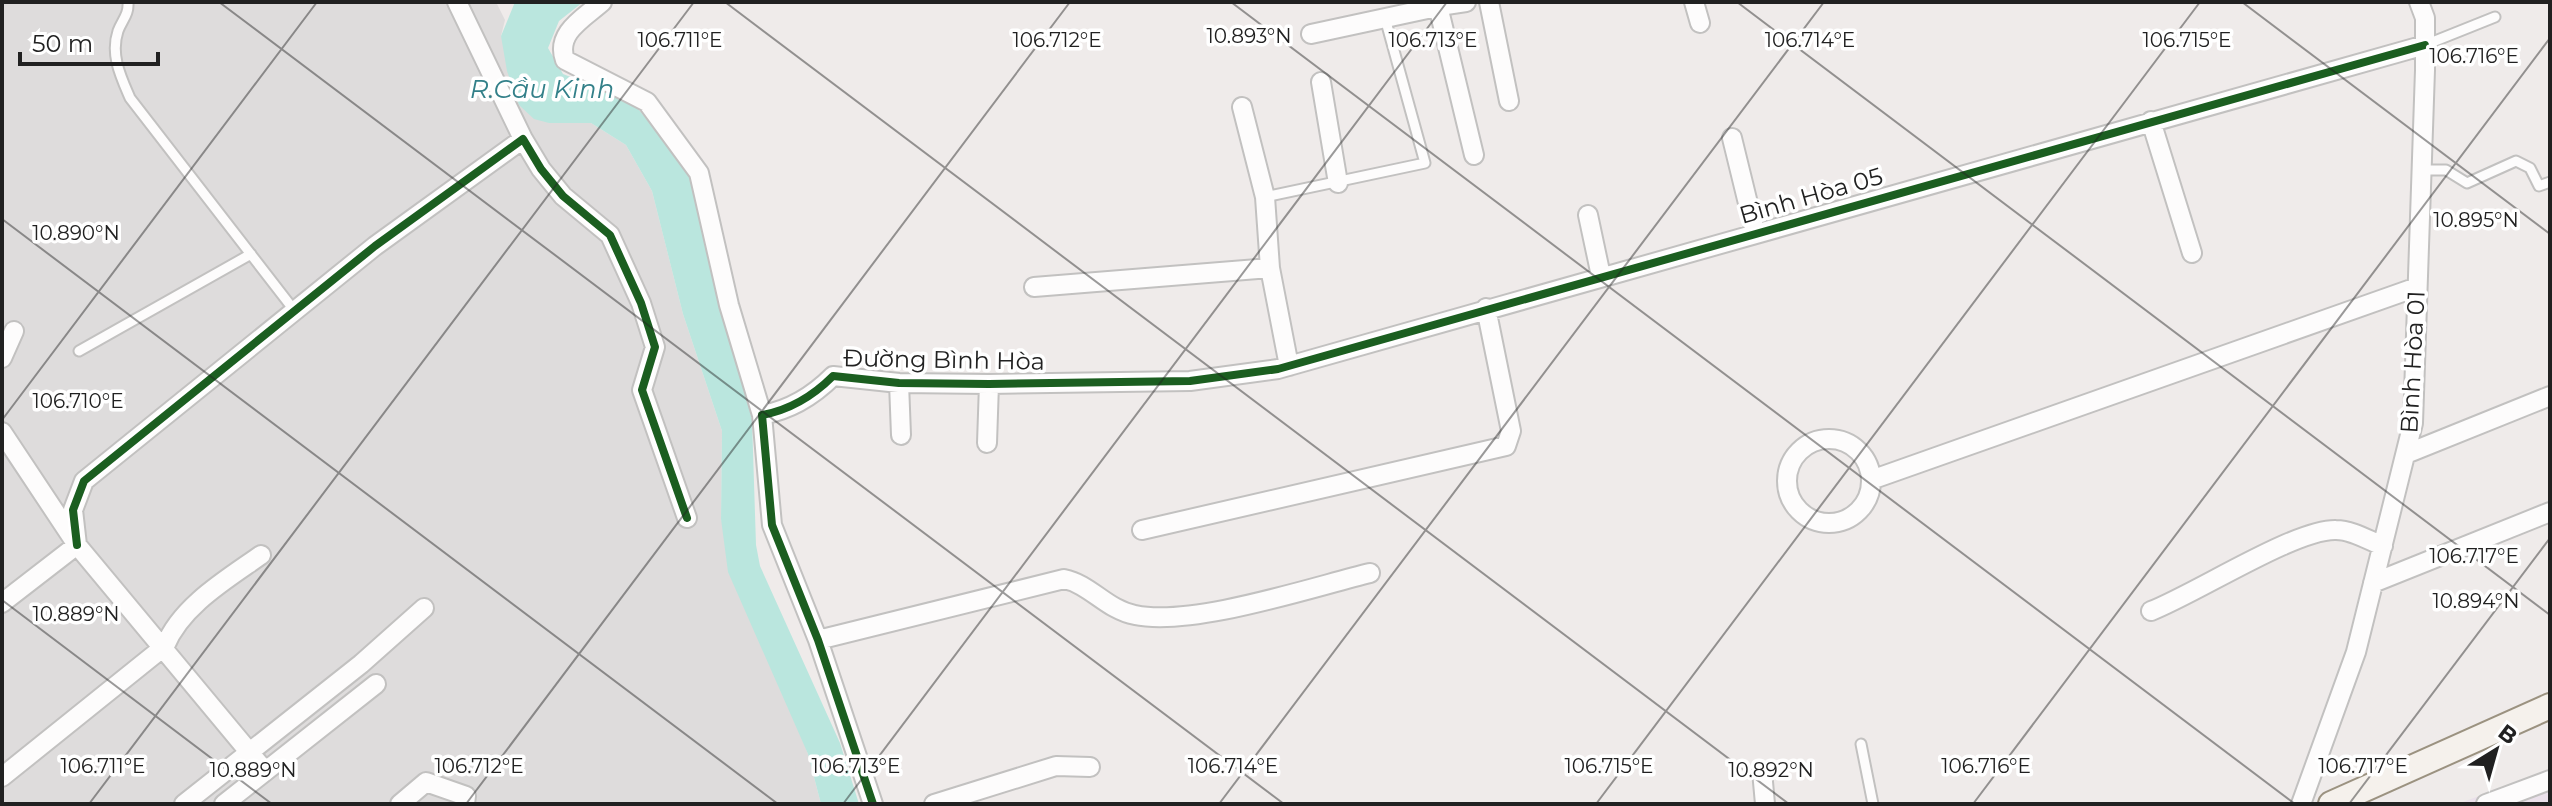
<svg xmlns="http://www.w3.org/2000/svg" width="2552" height="806" font-family="Montserrat,sans-serif">
<rect width="100%" height="100%" fill="#efebea"/>
<path fill="#dedcdc" d="M2,2H496L505,20L501,36L549,123H591L626,145L652,191L683,314L722,431L721,519L808,754L821,804H2Z"/>
<path fill="#ebe1eb" d="M2550,769V804H2458Z"/>
<path fill="#bae6de" d="M515,2H583L559,21L548,48L563,74L632,101L692,177L752,420L756,545L760,566L840,743L859,804H821L808,754L728,572L721,519L722,431L683,314L652,191L626,145L591,123H549L534,119L519,105L507,71L501,36Z"/>
<g fill="none" stroke-linecap="round" stroke-linejoin="round">
<g stroke="#c2c1c0" stroke-width="13">
<path id="service" d="M128,2C129,15 122,20 118,31C110,55 121,77 130,98L294,310
M2425,45L2495,17
M2422,170H2446L2467,183L2516,161L2530,168L2539,186L2550,182
M1265,197L1425,163L1385,18
M79,351L251,254
M1861,744L1873,804"/>
</g>
<g stroke="#c2c1c0" stroke-width="22">
<path id="minor" d="M457,2L523,139
M602,2C584,18 555,33 565,60L647,102L699,173L729,305L762,415
M1489,2L1509,101
M1694,2L1700,23
M1446,5L1466,2
M1438,6L1474,155
M1311,34L1446,5V2
M1321,82L1338,183
M1242,107L1265,197L1270,268L1289,366
M2151,121L2192,253
M1732,138L1755,232
M1588,215L1601,276
M1034,287L1270,268
M2,358L14,331
M899,383L901,435
M2,432L77,545L265,771
M1787 481a42 42 0 1 1 84 0a42 42 0 1 1-84 0Z
M987,443L989,384
M2406,454L2550,396
M1871,480L2417,287
M1142,530L1506,446L1511,431L1486,308
M77,545L73,510L84,481L375,246L523,139L541,169L563,196L610,235L641,303L655,347L642,390L687,518
M2373,583L2550,512
M2,603L77,545
M2151,611C2197,593 2295,529 2336,530C2352,530 2368,540 2383,546
M818,640L1064,579C1090,584 1107,610 1135,615C1192,627 1309,588 1370,573
M1762,771L1765,804
M2,777L165,646C181,606 227,579 261,555
M184,804L361,664L424,608
M224,804L376,684
M400,804L426,782L466,796L465,804
M873,804L818,640L772,525L762,415C790,410 813,396 833,376L899,383L989,384L1190,381L1278,369L2425,45
M934,804L1056,766L1090,767
M2301,804L2356,652L2413,423L2425,70V18L2419,2
M2486,804L2550,780"/>
</g>
<g stroke="#9b9280" stroke-width="28">
<path id="secondary" d="M2331,804L2550,706"/>
</g>
<use href="#service" stroke="#fdfcfc" stroke-width="9"/>
<use href="#minor" stroke="#fdfcfc" stroke-width="18"/>
<use href="#secondary" stroke="#f5f1ec" stroke-width="24"/>
<g stroke="#fff" stroke-width="13">
<path id="cycleway" d="M77,545L73,510L84,481L375,246L523,139L541,169L563,196L610,235L641,303L655,347L642,390L687,518
M873,804L818,640L772,525L762,415C790,410 813,396 833,376L899,383L989,384L1190,381L1278,369L2425,45"/>
</g>
<use href="#cycleway" stroke="#1b5e20" stroke-width="8"/>
</g>
<path fill="none" stroke="#212121" stroke-width="2" stroke-opacity="0.45" d="M219,2L1284,804M725,2L1789,804M1231,2L2295,804M1737,2L2550,615M2242,2L2550,234M2,219L778,804M2,420L317,2M2,600L272,804M89,804L694,2M466,804L1070,2M843,804L1447,2M1219,804L1824,2M1596,804L2200,2M1973,804L2550,38M2349,804L2550,538"/>
<g text-anchor="middle" stroke-width="7" stroke-linejoin="round" paint-order="stroke">
<g font-size="24" fill="#212121" stroke="#fff">
<text transform="translate(1811 196) rotate(-16)" y="8">Bình Hòa 05</text>
<text transform="translate(944 360) rotate(1)" y="8">Đường Bình Hòa</text>
<text transform="translate(2413 362) rotate(-87)" y="8">Bình Hòa 01</text>
</g>
<g font-size="26" font-style="italic" fill="#338089" stroke="#fff">
<text x="542" y="98">R.Cầu Kinh</text>
</g>
</g>
<g font-size="20" text-anchor="middle" fill="#212121" stroke="#fff" stroke-width="7" stroke-linejoin="round" paint-order="stroke">
<text x="1249" y="43">10.893°N</text>
<text x="680" y="47">106.711°E</text>
<text x="1057" y="47">106.712°E</text>
<text x="1433" y="47">106.713°E</text>
<text x="1810" y="47">106.714°E</text>
<text x="2187" y="47">106.715°E</text>
<text x="2474" y="63">106.716°E</text>
<text x="2476" y="227">10.895°N</text>
<text x="76" y="240">10.890°N</text>
<text x="78" y="408">106.710°E</text>
<text x="2474" y="563">106.717°E</text>
<text x="2476" y="608">10.894°N</text>
<text x="76" y="621">10.889°N</text>
<text x="103" y="773">106.711°E</text>
<text x="479" y="773">106.712°E</text>
<text x="856" y="773">106.713°E</text>
<text x="1233" y="773">106.714°E</text>
<text x="1609" y="773">106.715°E</text>
<text x="1986" y="773">106.716°E</text>
<text x="2363" y="773">106.717°E</text>
<text x="253" y="777">10.889°N</text>
<text x="1771" y="777">10.892°N</text>
</g>
<rect width="2552" height="806" fill="none" stroke="#212121" stroke-width="8"/>
<g transform="translate(2496 750) rotate(37)" stroke="#ffffff" stroke-width="6" paint-order="stroke">
<path d="M0-6L14 30L0 20L-14 30Z" fill="#212121"/>
<text y="-12" font-size="22" font-weight="bold" text-anchor="middle" fill="#212121">B</text>
</g>
<path d="M20 52v12h138v-12" fill="none" stroke="#212121" stroke-width="4"/>
<text x="32" y="52" font-size="24" fill="#212121" stroke="#ffffff" stroke-width="6" paint-order="stroke">50 m</text>
</svg>
